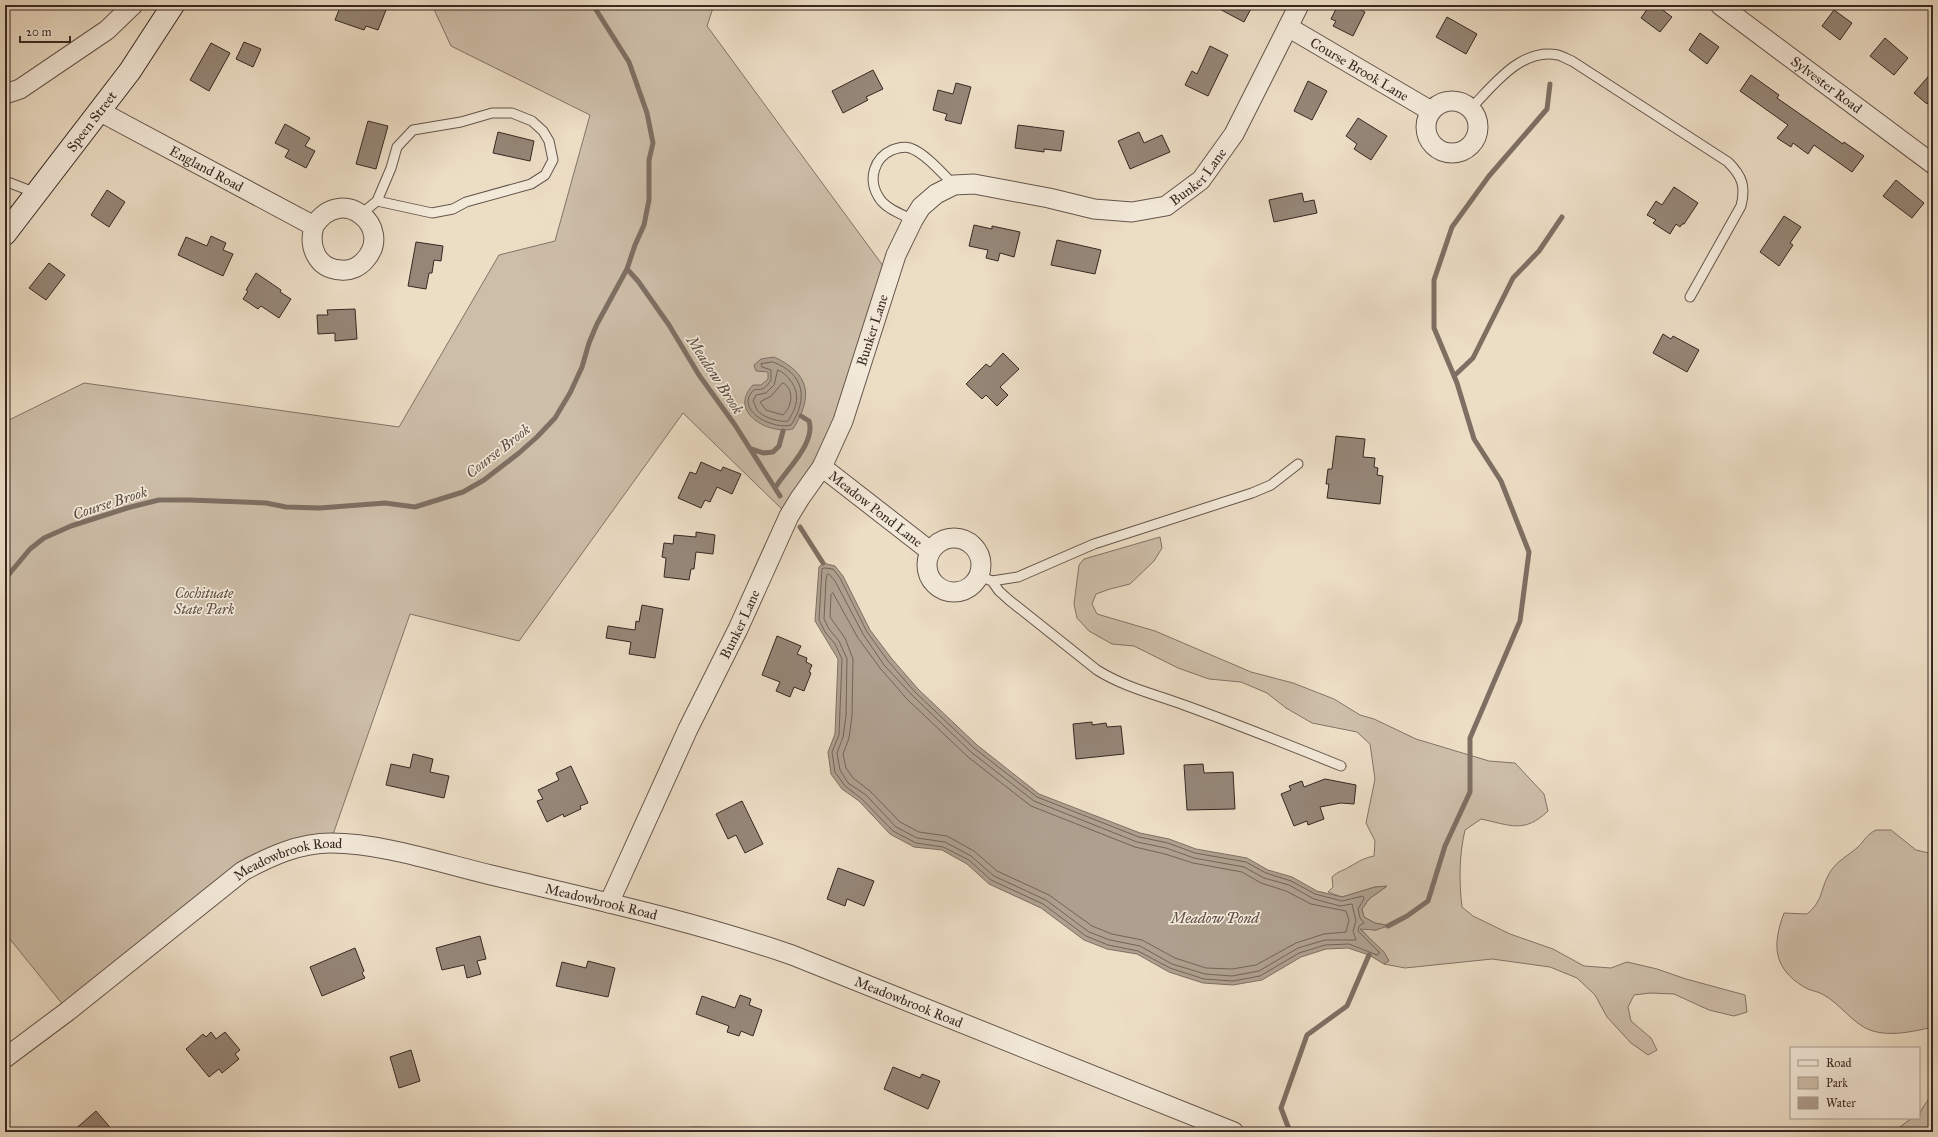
<svg xmlns="http://www.w3.org/2000/svg" width="1938" height="1137" font-family="'IM FELL Great Primer',serif">
<rect width="100%" height="100%" fill="#ecddc5"/>
<filter id="stains"><feTurbulence type="fractalNoise" baseFrequency=".005" numOctaves="4"/><feColorMatrix values="0 0 0 0 .2 0 0 0 0 .09 0 0 0 0 .02 0 0 0 .5 -.17"/></filter>
<radialGradient id="worn" r=".72"><stop offset=".6" stop-color="#630" stop-opacity="0"/><stop offset="1" stop-color="#630" stop-opacity=".3"/></radialGradient>
<path fill="#cdbea9" stroke="#827366" d="M432,5H714L707,26L889,274L843,421L789,516L683,413L519,641L410,614L330,843L285,851L68,1011L5,933V422L84,383L399,427L499,255L555,241L590,115L451,46Z
M1160,537L1162,548L1154,561L1130,584L1110,589L1096,594L1092,604L1097,614L1155,631L1251,672L1293,683L1334,699L1360,715L1374,719L1416,739L1489,761L1515,763L1544,794L1548,811C1524,834 1510,825 1481,819L1465,830C1459,856 1459,881 1462,907L1473,916L1510,934L1553,949L1584,966L1611,968L1627,962L1657,969L1686,979L1745,995L1747,1012L1734,1016L1709,1010L1674,994L1650,993L1634,995L1628,1007L1631,1021L1651,1038L1657,1050L1648,1055L1631,1043L1607,1017L1595,995L1577,978L1550,967L1492,959L1405,968L1384,964L1389,960L1360,928L1376,930L1387,925L1375,923L1364,917L1362,909L1369,899L1386,887H1375L1342,897L1328,892L1333,887L1332,877C1338,871 1343,871 1349,867C1360,861 1361,859 1374,856L1375,841L1366,823L1375,779L1370,744L1357,732L1312,723L1286,708L1267,693L1241,682L1209,679L1178,668L1134,646L1112,644L1089,631L1077,618L1074,604L1079,565L1084,559Z
M1876,830H1891L1916,850L1933,854V1027C1911,1032 1882,1039 1862,1026C1848,1017 1838,1003 1824,995C1818,991 1810,991 1804,987C1773,968 1772,945 1784,913L1807,914C1823,901 1820,890 1829,874C1836,861 1848,856 1858,847C1865,840 1866,835 1876,830Z
M1933,1091V1132H1893L1912,1118H1919C1919,1109 1930,1100 1933,1091Z
M696,1127L766,1129L782,1132H615Z"/>
<path fill="#ae9f8e" stroke="#7e6f63" d="M774,357C811,374 813,397 793,429C769,435 727,412 753,385H761L768,379V372L756,371L754,365L761,359Z
M823,563L835,566L843,576L870,630L892,659L918,689L977,745L1039,794L1140,833L1169,839L1196,849L1247,858L1268,870L1292,877L1317,891L1342,897L1375,887L1387,886L1369,899L1362,909L1364,917L1375,923L1388,926L1376,930L1360,929L1384,952L1389,961L1384,964L1369,955L1348,948L1326,949L1301,957L1262,980L1233,985L1203,983L1169,972L1137,954L1107,949L1084,940L1041,908L989,884L967,864L942,850L914,847L890,834L859,801L842,789L831,774L828,752L835,734L838,659L815,621L819,567Z"/>
<g fill="none" stroke-linecap="round" stroke-linejoin="round">
<path stroke="#726458" stroke-width="1" d="M773,362C805,374 808,399 791,425C776,430 737,413 751,393C754,388 758,390 762,389C766,388 769,383 771,380V370L762,367L761,364Z
M778,370C783,372 787,376 790,380C801,394 797,407 788,421C780,423 762,417 757,410C756,408 755,404 753,401L756,395L766,393L774,385Z
M783,383C795,389 792,407 783,415L766,410L760,402L771,396Z
M825,568L833,569L840,578L867,632L888,661L915,692L974,748L1037,797L1139,837L1168,843L1195,853L1246,862L1266,873L1291,881L1315,894L1342,901L1363,896L1364,899L1358,909L1360,918L1364,923L1359,926L1358,931L1379,952V954L1377,955L1349,944L1325,945L1299,953L1260,976L1233,981L1204,979L1170,968L1138,951L1108,945L1086,936L1043,904L991,880L969,860L943,847L916,843L893,831L862,799L845,786L835,772L832,752L839,735L842,659L835,644L825,632L819,620L822,569Z
M829,574L835,581L863,634L884,665L912,695L971,752L1034,801L1137,842L1166,848L1194,858L1244,867L1264,878L1289,885L1314,899L1340,906L1352,904L1356,921L1353,931L1356,940H1325L1298,948L1259,971L1232,976L1205,974L1172,964L1140,946L1110,940L1089,932L1046,900L994,876L971,856L945,842L917,838L896,827L866,795L848,783L840,770L837,753L843,737L846,716L847,659L839,641L829,629L824,619L826,580L827,575Z
M833,593L858,638L880,668L907,699L968,757L1031,806L1135,847L1165,854L1193,863L1242,872L1261,883L1286,891L1311,904L1346,911L1349,920L1346,932L1324,934L1296,943L1256,965L1232,969L1206,968L1175,958L1142,940L1112,934L1092,926L1049,895L997,871L974,851L947,836L919,832L900,822L870,791L853,778L846,768L843,754L849,738L852,716L853,659L845,638L830,617L831,595Z"/>
<path stroke="#7e6f63" stroke-width="5" d="M627,269L638,281L669,325L699,375L735,425L780,496
M1454,376L1473,358L1513,278L1539,251L1562,217
M751,449L764,453L773,452L779,446L783,431
M775,488C786,470 816,443 809,421L801,416
M800,527L823,563
M5,579L30,549L44,538L71,526L127,508L159,500H189L266,503L286,507L320,508L385,503L415,507L463,492L484,480L519,453L537,437L555,418L570,393L582,367L589,343L597,324L627,269L635,245L644,225L649,200V160L653,143L647,113L629,62L593,5
M1388,926L1407,916L1428,901L1445,846L1470,792V738L1520,621L1529,552L1501,481L1474,439L1457,383L1434,328V280L1452,227L1489,176L1547,109L1550,84
M1290,1132L1281,1108L1307,1035L1347,1006L1369,955"/>
</g>
<path fill="#958677" stroke="#372823" d="M341,5H373L386,10L378,30L366,26L364,30L335,20Z
M1212,5H1253L1244,22Z
M1338,5H1352L1365,12L1353,36L1333,26L1336,21L1331,19Z
M1650,5H1656L1672,17L1660,32L1641,18Z
M1834,10L1852,23L1840,40L1822,26Z
M1447,17L1477,34L1466,54L1436,37Z
M1700,33L1719,47L1707,64L1689,50Z
M1885,38L1908,58L1894,75L1870,56Z
M244,42L261,49L253,67L236,59Z
M211,43L230,53L209,91L190,80Z
M1210,46L1228,55L1208,96L1185,85L1192,71L1197,74Z
M873,70L883,89L866,97L868,100L843,113L832,91Z
M1933,71V96L1927,104L1914,93Z
M1751,75L1779,95L1777,98L1843,144L1844,142L1864,156L1852,172L1814,145L1808,154L1793,143L1791,147L1777,138L1788,125L1740,91Z
M1308,81L1327,91L1312,120L1294,111Z
M956,83L971,87L961,124L945,120L947,114L933,110L938,90L953,94Z
M1358,118L1387,136L1371,160L1354,149L1357,144L1346,136Z
M368,121L388,126L376,169L356,164Z
M285,124L310,138L305,146L315,151L306,168L285,157L289,150L275,143Z
M1018,125L1064,131L1061,151L1044,149V152L1015,148Z
M498,132L534,141L530,161L493,153Z
M1139,132L1144,143L1162,135L1170,152L1130,169L1118,141Z
M1896,180L1924,203L1912,218L1883,196Z
M1674,187L1698,203L1684,224H1682L1680,227L1676,224L1670,234L1653,223L1656,220L1647,215L1656,201L1662,205Z
M107,190L125,202L109,227L91,215Z
M1302,193L1304,202L1314,200L1317,213L1274,222L1269,200Z
M1784,216L1801,227L1790,243L1793,245L1779,266L1760,252Z
M974,225L992,229V226L1020,232L1014,257L1000,253L998,261L986,258L988,250L969,246Z
M211,236L226,243L223,250L233,254L223,276L178,255L186,237L207,246Z
M1057,240L1101,250L1095,274L1051,265Z
M416,242L443,246L441,261L434,260L432,273H429L426,289L408,286Z
M49,263L65,275L46,300L29,288Z
M256,273L281,290L280,292L291,299L279,318L261,306L258,309L243,299L248,291L246,290Z
M355,309L357,339L335,341V333L318,334L317,315H328L327,310Z
M1663,334L1671,339L1673,336L1699,350L1687,372L1653,353Z
M1003,353L1019,369L1000,387L1008,395L997,406L986,395L982,399L966,384L986,364L990,367Z
M1336,436L1365,439L1363,457L1375,458L1374,467L1378,468L1377,475L1383,476L1380,504L1327,498L1329,484H1326L1328,469H1332Z
M701,462L721,471L723,467L741,474L732,494L717,487L710,502L705,500L701,508L678,498L690,472L696,474Z
M696,532L715,535L713,554L696,552L694,569H691L689,580L664,577L666,558L662,557L664,543L673,544L674,535L696,537Z
M642,605L663,609L655,658L629,654L631,642L606,638L608,626L635,630L636,621L639,622Z
M777,636L801,646L797,654L807,658L806,662L812,665L809,672L811,673L804,691L794,687L790,697L776,691L780,682L762,675Z
M1092,722V725L1106,723L1107,727L1121,726L1124,754L1076,759L1073,724Z
M413,754L433,759L430,772L449,776L444,798L386,785L391,764L410,768Z
M1203,764L1204,773L1233,772L1235,809L1187,810L1184,765Z
M571,766L588,803L580,806L581,809L564,817L563,814L547,822L537,801L543,799L538,790L559,780L556,773Z
M1325,779L1356,785L1354,804L1341,803L1320,807L1324,819L1308,825L1307,821L1294,826L1281,794L1291,790L1289,786L1302,781L1304,787Z
M742,801L763,844L745,853L736,835L728,839L716,814Z
M838,868L874,881L864,906L847,899L845,906L827,899Z
M480,936L486,959L477,961L481,974L467,978L464,965L442,970L436,948Z
M355,948L364,971L362,973L365,978L322,996L310,967Z
M588,961L615,968L608,997L556,986L562,962L586,968Z
M740,995L751,999L749,1005L762,1010L753,1036L741,1031L739,1036L727,1032L729,1026L696,1014L702,996L735,1008Z
M211,1032L216,1039L225,1032L240,1050L235,1054L239,1059L222,1073L219,1069L209,1077L186,1049L203,1034L206,1037Z
M411,1050L420,1081L399,1088L390,1057Z
M893,1067L920,1078L922,1074L940,1081L928,1109L884,1089Z
M96,1111L114,1132H72Z"/>
<g fill="none" stroke-linecap="round" stroke-linejoin="round">
<g stroke="#64554c" stroke-width="11">
<path id="lane" d="M1471,108C1493,86 1521,47 1558,55C1562,56 1567,59 1572,61L1728,162C1742,176 1746,186 1741,206L1690,297
M5,181L36,193
M361,214L377,201L391,168L397,147L413,130L461,122L492,113H512L532,121L543,131L549,141L553,160L545,175L531,184L466,202L453,209L432,213L377,201
M913,220C901,214 884,208 878,196C868,179 874,158 892,150C898,148 904,146 910,148C925,153 943,174 954,185
M979,576L992,581L999,591L1009,600L1097,670C1124,687 1154,694 1184,705C1237,724 1289,745 1341,766
M992,581L1018,577L1094,544L1252,493L1271,485L1298,464"/>
</g>
<g stroke="#64554c" stroke-width="21">
<g id="street">
<path id="s1" d="M1720,5L1933,164"/>
<path id="s2" d="M1288,27L1431,111"/>
<path d="M5,94L20,89L107,30L133,5"/>
<circle cx="1452" cy="127" r="26"/>
<path id="s3" d="M99,111L314,226C308,247 317,269 341,270C350,271 359,267 365,260C395,227 341,183 314,226"/>
<path id="s4" d="M822,467L930,551"/>
<circle cx="954" cy="565" r="27"/>
<path id="s5" d="M609,903L688,729L738,629L789,516L800,498L822,467L843,421L896,255L913,220L921,207L936,194L954,185L974,184L1049,198L1094,209L1132,212L1166,206L1201,180L1234,134L1299,5"/>
<path id="s6" d="M5,1058L68,1011L243,871C271,856 299,843 331,843C381,843 441,863 491,875C592,899 693,921 792,955L1234,1132"/>
</g>
</g>
<g stroke="#372823" stroke-width="24">
<g id="secondary">
<path id="s7" d="M5,234L130,71L173,5"/>
</g>
</g>
<use href="#lane" stroke="#f3e9d9" stroke-width="9"/>
<use href="#street" stroke="#f3e9d9" stroke-width="19"/>
<use href="#secondary" stroke="#f3e9d9" stroke-width="22"/>
</g>
<g text-anchor="middle" stroke-width="3.5" stroke-linejoin="round" paint-order="stroke">
<g font-size="14" fill="#372823" stroke="#f3e9d9">
<text dy="5" stroke="none"><textPath href="#s2" startOffset="83">Course Brook Lane</textPath></text>
<text dy="5" stroke="none"><textPath href="#s1" startOffset="133">Sylvester Road</textPath></text>
<text dy="5" stroke="none"><textPath href="#s7" startOffset="142">Speen Street</textPath></text>
<text dy="5" stroke="none"><textPath href="#s3" startOffset="122">England Road</textPath></text>
<text dy="5" stroke="none"><textPath href="#s5" startOffset="1064">Bunker Lane</textPath></text>
<text dy="5" stroke="none"><textPath href="#s5" startOffset="632">Bunker Lane</textPath></text>
<text dy="5" stroke="none"><textPath href="#s4" startOffset="68">Meadow Pond Lane</textPath></text>
<text dy="5" stroke="none"><textPath href="#s5" startOffset="308">Bunker Lane</textPath></text>
<text dy="5" stroke="none"><textPath href="#s6" startOffset="350">Meadowbrook Road</textPath></text>
<text dy="5" stroke="none"><textPath href="#s6" startOffset="673">Meadowbrook Road</textPath></text>
<text dy="5" stroke="none"><textPath href="#s6" startOffset="997">Meadowbrook Road</textPath></text>
</g>
<g font-size="14" font-style="italic" fill="#5c4e44" stroke="#f3e9d9">
<text x="204" y="598">Cochituate<tspan x="204" dy="16">State Park</tspan></text>
</g>
<g font-size="15" font-style="italic" fill="#5b4c43" stroke="#f3e9d9">
<text transform="translate(715 375) rotate(57)" y="5">Meadow Brook</text>
<text transform="translate(498 451) rotate(-38)" y="5">Course Brook</text>
<text transform="translate(110 503) rotate(-18)" y="5">Course Brook</text>
<text x="1215" y="923">Meadow Pond</text>
</g>
</g>
<rect width="1938" height="1137" fill="none" stroke="#ecddc5" stroke-width="20"/>
<rect x="6" y="6" width="1926" height="1125" fill="none" stroke="#372823" stroke-width="2"/>
<rect x="10" y="10" width="1918" height="1117" fill="none" stroke="#372823"/>
<rect x="1790" y="1047" width="130" height="72" fill="#f3e9d9" stroke="#a89c90"/>
<rect x="1798" y="1060" width="20" height="6" fill="#f3e9d9" stroke="#a89c90"/>
<text x="1826" y="1067" font-size="12" fill="#372823">Road</text>
<rect x="1798" y="1077" width="20" height="12" fill="#cdbea9" stroke="#a89c90"/>
<text x="1826" y="1087" font-size="12" fill="#372823">Park</text>
<rect x="1798" y="1097" width="20" height="12" fill="#ae9f8e" stroke="#a89c90"/>
<text x="1826" y="1107" font-size="12" fill="#372823">Water</text>
<path d="M20 36v6h50v-6" fill="none" stroke="#372823" stroke-width="2"/>
<text x="26" y="36" font-size="12" fill="#372823" stroke="#f3e9d9" stroke-width="3" paint-order="stroke">20 m</text>
<rect width="100%" height="100%" filter="url(#stains)"/>
<rect width="100%" height="100%" fill="url(#worn)"/>
</svg>
